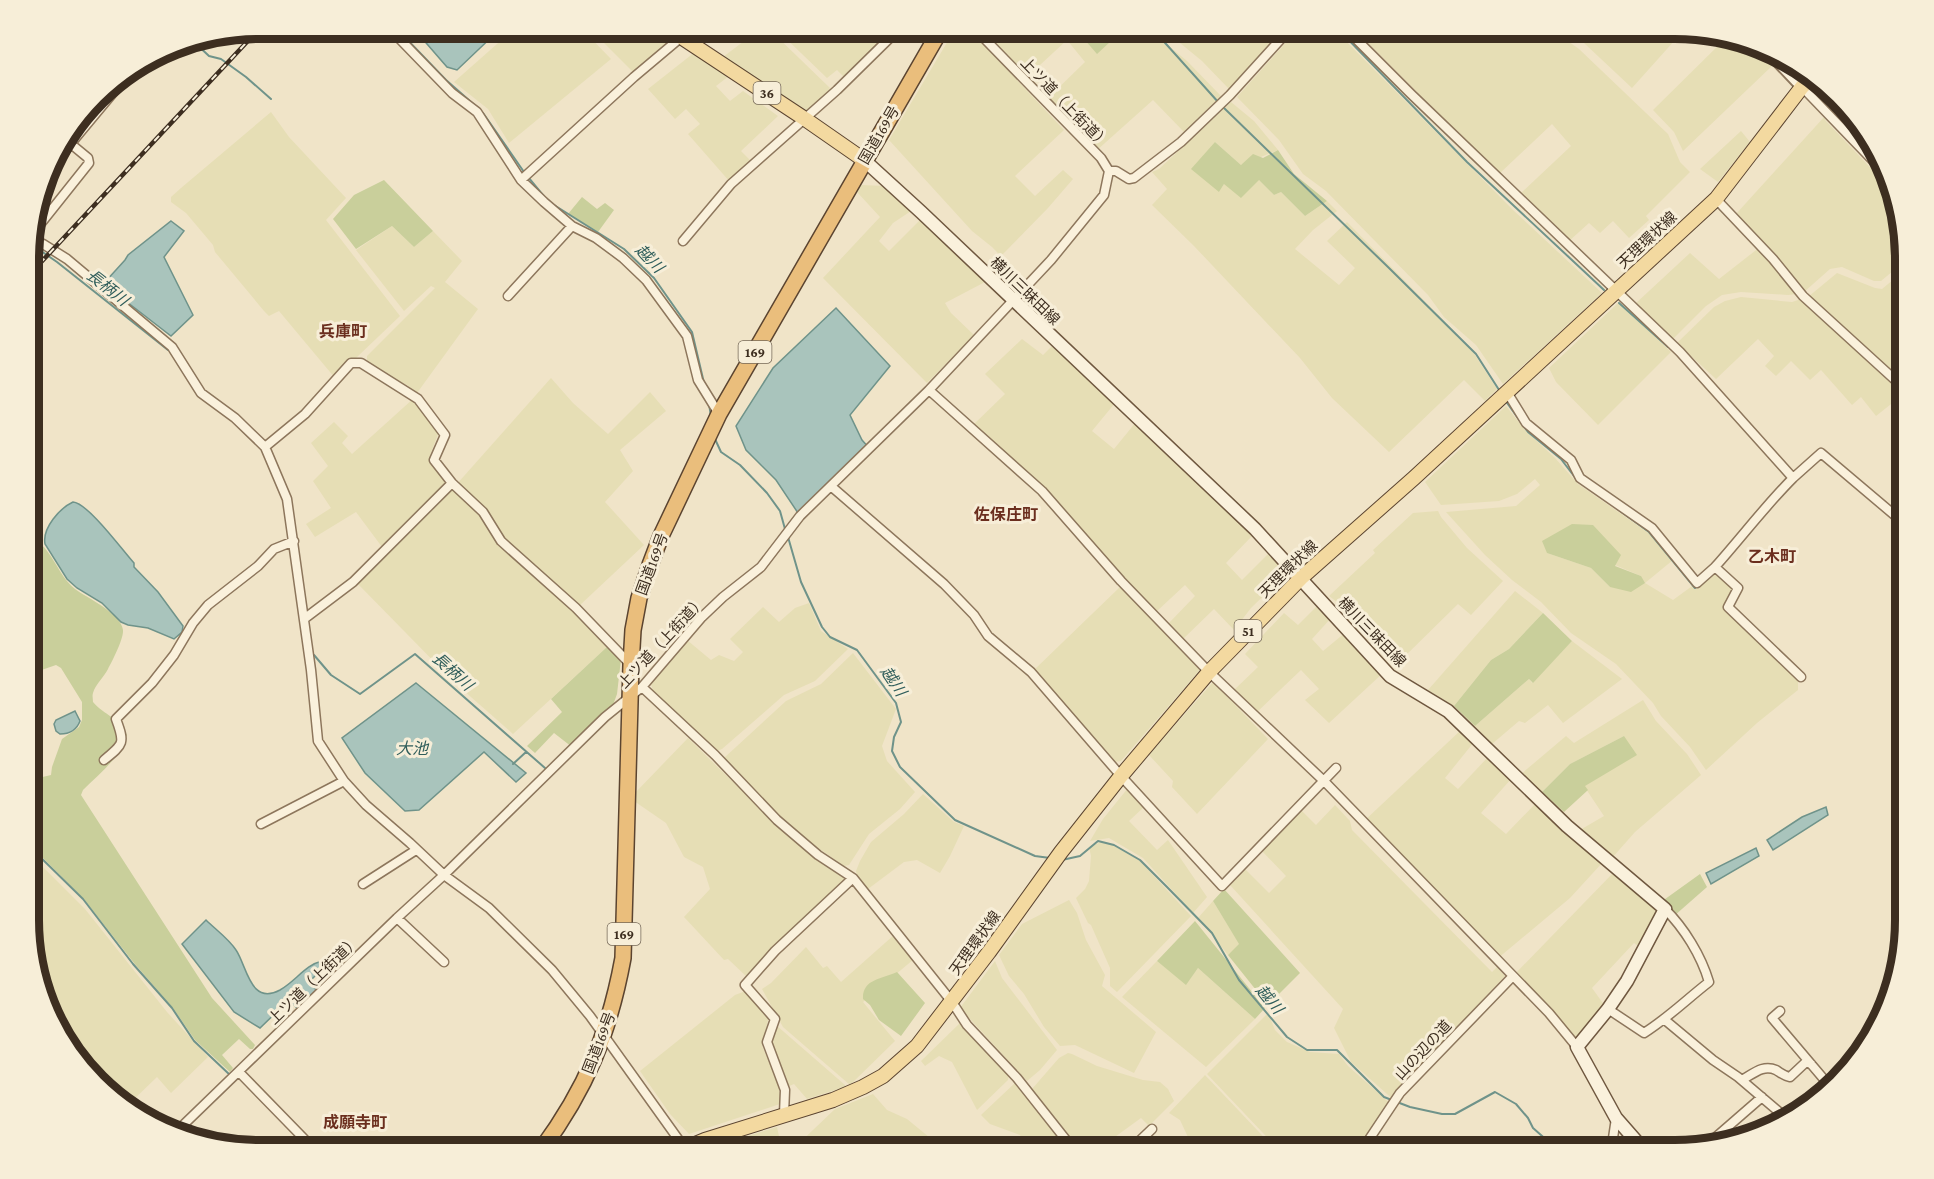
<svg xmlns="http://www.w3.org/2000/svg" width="1934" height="1179" font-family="'Crimson Pro','Noto Sans JP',serif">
<rect width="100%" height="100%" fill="#f0e4c8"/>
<path fill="#e6deb5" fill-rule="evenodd" d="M514,29H582L611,59L509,143L488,109L454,82Z
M590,29H660L669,34V42L633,72Z
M760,29H769L830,88L823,98L806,112H804L723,57Z
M776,29H876L887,38L846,79L837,70L827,78Z
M955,29H969L1064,130L1015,176L1035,196L1063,170L1073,179L1048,208L1001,256L992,247L972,231L889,140Z
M983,29H1080L1077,31L1097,53L1124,29H1152L1158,37L1187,61L1221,96L1184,132L1153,100L1096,151L1048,98L1085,62L1067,40L1027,77Z
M1163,29H1284L1229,89L1202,61Z
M1298,29H1334L1513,210L1602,293L1503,384L1476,345L1444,317L1428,295L1326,191L1303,174L1279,140L1237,97Z
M1354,29H1551L1579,49L1668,134L1680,162L1690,172L1646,216L1649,220L1629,238L1613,221L1600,233L1589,223L1568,242L1520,194L1571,146L1552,124L1499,174Z
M1598,29H1675L1684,30L1632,88L1584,43Z
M1727,37L1748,40L1772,66L1683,151L1674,132L1653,110Z
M695,52L729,76L716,86L730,101L743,91L778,116L741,151L752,162L730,182L688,134L700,124L686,109L675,119L648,89Z
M1819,85L1875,144L1880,161L1812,91Z
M1231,102L1254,121L1278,150L1241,165L1215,142L1219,192L1224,184L1259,180L1274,195L1281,192L1305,216L1327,201L1337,211L1313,230L1295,249L1339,285L1355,268L1327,241L1347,222L1454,331L1457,337L1471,349L1497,389L1485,401L1464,380L1389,452L1332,398L1300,358L1194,246L1152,205L1167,189L1152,172L1159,169Z
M271,112L289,137L346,198L326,220L400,316L335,378L279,311L269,316L264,311L215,252L213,245L186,213L171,202V197L181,188Z
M1825,116V120L1887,185L1905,244V261L1881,281H1874L1842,267L1830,269L1804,292L1770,250L1736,214Z
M1741,131L1750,142L1718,182L1700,169Z
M861,185L885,186L911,211L893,223L879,241L889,251L920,220L985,282L945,303L951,313L974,335L927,383L823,278L880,217L857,192Z
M392,226L414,247L433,231L462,261L445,282L478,309L417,393L407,385L376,371L367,361V356L435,288L431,286L404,311L356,250Z
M1760,247L1797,294L1788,295L1741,292L1722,295L1706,306L1673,339L1635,304L1690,253L1719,279Z
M1905,270V384L1808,297L1837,273L1875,288L1882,289Z
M1741,297L1792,302L1801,299L1882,375L1905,393L1876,416L1861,397L1852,405L1821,370L1810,380L1791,361L1776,376L1765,366L1774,356L1758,339L1716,379L1677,343L1714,307L1725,301Z
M1618,303L1622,305L1671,352L1598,425L1556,382L1549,368Z
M1022,339L1043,355L1053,345L1115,403L1092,431L1114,449L1136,422L1252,536L1226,563L1242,580L1269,553L1285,570V575L1251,608L1234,630L1214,609L1183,639L1168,624L1195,596L1185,585L1156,612L1033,480L971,427L1005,394L985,374Z
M551,378L573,403L608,434L650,392L666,411L620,450L633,471L605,502L644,545L579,606L552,583L501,535L456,485Z
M414,398L439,432L430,455V461L448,485L382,547L356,512L315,537L306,524L331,508L313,481L328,466L311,443L334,422L348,436L342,443L352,454Z
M1506,406L1526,431L1555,458L1578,484L1650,534L1666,550L1673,560L1645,583L1673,600L1714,570L1734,586L1725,602L1726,608L1754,639L1798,680V690L1757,723L1706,770L1690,747L1661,716L1653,703L1616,664L1571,633L1541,602L1512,580L1485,555L1446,512L1516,506L1540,485L1535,479L1517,494L1499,501L1441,505L1425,482ZM1547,553L1615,565L1641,576L1610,587L1591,568Z
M451,489L480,515L493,536L572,609L608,646L513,734L455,683L356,582Z
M1438,511L1441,517L1467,548L1503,581L1471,615L1458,604L1399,662L1357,617L1329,596L1375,553L1373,550L1413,513Z
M1120,587L1200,670L1121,761L1114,762L1034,670Z
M1515,591L1543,613L1509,649L1491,660L1454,706L1428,690Z
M809,603L821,631L848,649L815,681L784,695L722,749L717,751L661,702L653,691L651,684L687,640L711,660L719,655L734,661L743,652L730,639L763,607L779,622L795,608Z
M1319,604L1332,617L1312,639L1323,651L1346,632L1383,673L1329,723L1305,700L1319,689L1301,670L1256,713L1234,690L1258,667L1245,654L1284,613L1298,625Z
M1572,641L1622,679L1563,723L1548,705L1525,723L1519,721L1492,744L1475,726L1529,679L1532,683Z
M853,653L896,709L882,746L887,761L915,792L900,809L869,834L849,865L844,866L814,845L785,821L724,758L786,701L821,684Z
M1213,682L1268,739L1197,814L1172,787L1173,781L1149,755Z
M1643,700L1656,721L1687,754L1701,775L1635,832L1612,858L1580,830L1604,816L1584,786L1624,736L1570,764L1542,792L1520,775L1566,736L1574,743Z
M1461,730L1474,742L1445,778L1458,789L1488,757L1511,779L1481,813L1506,834L1536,803L1603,862L1570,898L1497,959L1363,822Z
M688,738L778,826L844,878V883L751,979L747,977L728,959L724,960L684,917L710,889L703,867L684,857L666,823L634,801V794Z
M1128,788L1145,806L1129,821L1157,850L1168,840L1207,897L1193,913L1143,858L1109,838L1090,841L1103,819Z
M923,794L954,822L964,826L950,856L940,873L917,860L904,862L868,889L858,878L856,871L860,861L871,842L904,814Z
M1335,805L1350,821L1352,830L1492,972L1497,967L1505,976L1445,1040L1396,1102L1351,1062L1334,1028L1343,1009L1230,885L1243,872L1244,868L1269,893L1286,876L1261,850L1301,810L1316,825Z
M1101,842L1109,843L1139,860L1191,916L1117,992L1110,986V968L1091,925L1088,923L1076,898L1085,889L1089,881L1091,856L1089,847Z
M30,859H34L43,867L85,909L167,1012L208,1057L171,1093L157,1077L126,1107L67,1048L30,950Z
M1614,872L1648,901L1655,909L1656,914L1641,948L1634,943L1592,988L1605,1006L1576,1041L1513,976Z
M1069,900L1077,913L1086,940L1105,975L1102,986L1156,1032L1134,1073L1075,1045L1060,1046L1044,1027L1024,994L1009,976L999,955L1022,924Z
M1213,901L1240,945L1228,955L1198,918Z
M894,935L914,959L863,1002L895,1041L850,1085L783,1027L762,989L771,983L806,947L823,968L827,966L841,982Z
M995,961L1002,978L1057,1050L1040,1070L1027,1081L960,1008Z
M1157,961L1186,984L1198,968L1255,1019L1206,1067L1122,997Z
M743,992H751L769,1016L762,1046L778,1082L781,1099L780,1104L689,1134L670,1114L640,1071L735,995Z
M1268,1013L1275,1030L1287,1042L1310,1052L1339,1054L1348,1066L1393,1106L1362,1150H1279L1207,1074Z
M960,1023L1009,1074L1008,1080L977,1110L952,1062L939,1056L925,1066L921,1061Z
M776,1025L845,1085V1087L807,1099L794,1084L787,1087L770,1045Z
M1068,1053L1072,1054L1097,1066L1143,1080L1160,1082L1168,1089L1174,1101L1149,1126L1141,1118L1097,1150H1081L1032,1089L1059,1058Z
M1205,1075L1276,1150H1194L1180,1120L1169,1113Z
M1016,1082L1067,1144L1066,1150H1028L1020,1135L990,1124L981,1115Z
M873,1094L887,1110L907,1119L940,1146L935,1150H792L835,1109Z
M777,1127L782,1150H703L715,1146Z"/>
<path fill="#c9cf9b" d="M1080,29H1124L1097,54L1077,31Z
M1215,142L1241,165L1253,154L1263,158L1278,150L1294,174L1327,201L1305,216L1281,192L1274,195L1259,180L1241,198L1224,184L1219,192L1191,169Z
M384,180L433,231L414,247L392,226L356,249L333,219L354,195Z
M582,197L597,209L605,203L614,210L598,232L568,214Z
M1572,524L1593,525L1621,555L1615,566L1641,576L1645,583L1631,592L1610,587L1591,568L1547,553L1542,541Z
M30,537C53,547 56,574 75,589C87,598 121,613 123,630C124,638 112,662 108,669C104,677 95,685 93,693C92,696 93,699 93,702C105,716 119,717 127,735C120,758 100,773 83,790L81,795L212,998L255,1045L253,1049H250L239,1039L222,1055L233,1068L230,1072L195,1040L173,1008L134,963L83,898L35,850H30V780L51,775L52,767L62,739L79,727L82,720V702L61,668L56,665L30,674Z
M1543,613L1572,641L1533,683L1529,679L1475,726L1454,706L1491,660L1509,649Z
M608,646L621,659L617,694L613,705L572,747L554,733L535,753L527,746L562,712L551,699Z
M1624,736L1637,755L1585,786L1588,790L1564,812L1542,792L1570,764Z
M1700,874L1707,887L1674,916L1661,902Z
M1224,889L1300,973L1268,1005L1228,955L1239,944L1213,901Z
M1195,921L1265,1008L1255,1019L1198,968L1186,985L1157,961Z
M897,972L925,1003L901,1036L879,1020L870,1005L863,999C862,979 882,979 897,972Z"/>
<path fill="#a9c4bc" stroke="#6f938a" stroke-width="1.5" d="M414,29H500L457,70L447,67Z
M171,221L184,231L164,257L193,315L171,336L105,285V282L125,260L128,255Z
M836,308L890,366L850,415L862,440L870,449L800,516L776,480L746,450L736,426L773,368Z
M73,502C88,503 123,551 134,563V567L158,592L183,626L182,632L174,639L148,628L128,625L121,622L102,603L77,588L67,579L45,544C42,528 60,508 73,502Z
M416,683L526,773L516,782L484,752L419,810L405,811L365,773L342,738Z
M75,711L80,721C77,729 70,734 60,734L56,731L54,724L56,720Z
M1826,807L1828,815L1773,850L1767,840L1802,817Z
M1756,848L1759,856L1711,884L1706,873Z
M206,920C215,929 229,939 236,950C247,966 250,1006 280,990C296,981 305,965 322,961L328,966L325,970L331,977L329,980L320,971L309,982L317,991L299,1010L289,1000L260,1028L234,1012L182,944Z"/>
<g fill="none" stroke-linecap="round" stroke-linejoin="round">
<path stroke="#6f938a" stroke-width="2" d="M397,29L446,80L479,109
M1155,29L1158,35L1219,103
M1338,29L1467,162L1604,290
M194,42L209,56L221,59L246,77L271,99
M1223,107L1389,268L1476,354L1501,393
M483,113L524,172
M528,177L547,200
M554,205L624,249L654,278L692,332L704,383
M30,247L41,251L57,262L168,350
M1619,303L1668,347
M1505,400L1528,432L1561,459L1577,480
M709,404L711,416
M715,439L721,452L740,465L767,493L780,511L785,529
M1616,508L1649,532L1695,588
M788,537L801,582L822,627L830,637L857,650L896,703L901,722L894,737L892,751L900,767L955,820L1035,856L1050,858
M314,655L331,675L360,694L415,654L545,768
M513,764L526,752
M30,852L34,851L83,899L133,964L172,1008L194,1041L230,1075
M1062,860L1080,856L1098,841L1114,845L1140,860L1167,887L1212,933L1239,980L1287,1037L1307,1050H1337L1384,1097L1410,1107L1442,1114H1455L1495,1092L1516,1104L1528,1118L1533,1128L1550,1143L1553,1150"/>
<g stroke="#8d765c" stroke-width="11">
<path id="minor" d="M390,29L452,93L477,112L521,180L544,202L572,226L596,238L623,258L646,280L687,336L698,380L719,414
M975,29L1101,158L1109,171
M1346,29L1411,94L1680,352L1793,478L1821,453L1905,524
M1802,87L1883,171
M48,171L132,70
M521,180L634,77L691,29
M1716,199L1773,259L1803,296L1905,389
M30,237L89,163L88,158L71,144
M30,239L43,244L67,259L172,347L201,393L235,418L265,447L287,499L311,670L318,741L344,781L366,805L410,843L444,875L489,908L552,970L590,1016L686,1150
M683,241L731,184L837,90L899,29
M508,296L572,226
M929,390L1042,491L1121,581L1209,672L1326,783L1549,1013L1577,1047
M1507,392L1526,423L1571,460L1580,478L1652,528L1697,583L1715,567L1738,588L1728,607L1801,677
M265,447L305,414L351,363H361L418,399L445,435L434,460L452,483L483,512L501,541L576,608L631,665
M832,487L944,584L974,615L988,636L1031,672L1121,776L1222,886L1336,768
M1715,567C1741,538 1765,506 1793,478
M304,619L353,582L452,483
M642,687L715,755L777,820L818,855L853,878L952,1002L967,1025L1017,1078L1074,1150
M104,760C124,744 125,743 116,719L152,683L174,655L193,623L208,605L258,566L274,549L294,541
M261,824L344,781
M363,884L416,850
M397,918L444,962
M1608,1009L1644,1033C1668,1018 1687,999 1709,982C1701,955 1684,928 1665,909
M1780,1011L1772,1018L1828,1084
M1665,1020L1713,1060L1738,1077L1785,1117L1792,1118
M239,1072L315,1150
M1742,1080C1753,1074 1763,1064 1776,1070C1781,1073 1784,1076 1790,1077L1806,1062L1811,1064
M784,1114L785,1090L767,1042L775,1019L745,985L775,951L853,878
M176,1132L397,918L444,875L605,717L642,687L702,617L723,597L761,567L800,516L929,390L1051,260L1104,195L1109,171H1116L1129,179L1134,178L1181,142L1230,95L1290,29
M1716,1137L1762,1097
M1130,1150L1152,1129
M1362,1150L1400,1093L1512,977
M1615,1150L1613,1138L1616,1118"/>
</g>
<g stroke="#8d765c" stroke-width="14">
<path id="tertiary" d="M1766,49L1802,87"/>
</g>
<g stroke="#6f573f" stroke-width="15">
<path id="secondary" d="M864,160L921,212L1255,529L1390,676L1448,711L1567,826L1665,909L1627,981L1608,1009L1577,1047L1616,1118L1644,1150"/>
</g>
<g stroke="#5b4430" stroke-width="16">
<path id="primary" d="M669,29L805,119L864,160
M681,1150L705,1140L833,1100L863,1087L883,1076L917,1046L989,952L1061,852L1121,776L1209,672L1301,578L1414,478L1716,199L1802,87L1812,77"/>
</g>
<g stroke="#5b4430" stroke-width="18">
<path id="trunk" d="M541,1150C586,1089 609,1034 623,958L631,665L633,630L639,598L650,565L661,536L719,414L941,29"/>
</g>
<use href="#minor" stroke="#faf1dc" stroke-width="8"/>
<use href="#tertiary" stroke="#faf1dc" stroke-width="10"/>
<use href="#secondary" stroke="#faf1dc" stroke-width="12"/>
<use href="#primary" stroke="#f3d9a0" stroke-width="14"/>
<use href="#trunk" stroke="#eabe7c" stroke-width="15"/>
<g stroke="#3d2e20" stroke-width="4.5">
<path id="rail" d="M30,274L259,29"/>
</g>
<use href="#rail" stroke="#f7eed8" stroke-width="2" stroke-dasharray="7" stroke-linecap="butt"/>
</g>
<g text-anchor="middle" stroke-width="6" stroke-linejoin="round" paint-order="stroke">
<g fill="#f7eed8" stroke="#756857" stroke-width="1.5">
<rect x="753.5" y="82" width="27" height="22" rx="4.5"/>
<rect x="738.5" y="341" width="33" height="22" rx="4.5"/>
<rect x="1234.5" y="620" width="27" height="22" rx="4.5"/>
<rect x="607.5" y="923" width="33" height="22" rx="4.5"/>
</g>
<g font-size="14" font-weight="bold" fill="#3d2e20">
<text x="767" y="98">36</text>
<text x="755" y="357">169</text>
<text x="1248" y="636">51</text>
<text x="624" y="939">169</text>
</g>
<g font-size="15" fill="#3d2e20" stroke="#f7eed8">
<text transform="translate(1065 103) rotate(46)" y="5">上ツ道（上街道）</text>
<text transform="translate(879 135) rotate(-60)" y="5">国道169号</text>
<text transform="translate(1647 240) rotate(-43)" y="5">天理環状線</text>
<text transform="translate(1025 291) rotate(44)" y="5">横川三昧田線</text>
<text transform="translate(652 564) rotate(-70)" y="5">国道169号</text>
<text transform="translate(1288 569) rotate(-44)" y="5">天理環状線</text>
<text transform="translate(1372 632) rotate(46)" y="5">横川三昧田線</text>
<text transform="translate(662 642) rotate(-47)" y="5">上ツ道（上街道）</text>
<text transform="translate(975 943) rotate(-54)" y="5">天理環状線</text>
<text transform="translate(314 980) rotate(-44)" y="5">上ツ道（上街道）</text>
<text transform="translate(599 1043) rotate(-69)" y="5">国道169号</text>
<text transform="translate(1423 1050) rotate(-47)" y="5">山の辺の道</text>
</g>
<g font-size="16" font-style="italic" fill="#2f5d5a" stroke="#f7eed8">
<text transform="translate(650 258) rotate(46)" y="6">越川</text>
<text transform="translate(108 287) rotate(38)" y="6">長柄川</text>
<text transform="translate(453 671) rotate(42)" y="6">長柄川</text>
<text transform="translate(894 681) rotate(56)" y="6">越川</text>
<text x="412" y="754">大池</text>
<text transform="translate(1270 999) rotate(50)" y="6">越川</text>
</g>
<g font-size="16" font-weight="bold" fill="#6b2e1e" stroke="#f7eed8">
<text x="343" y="337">兵庫町</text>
<text x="1006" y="520">佐保庄町</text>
<text x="1772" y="562">乙木町</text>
<text x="355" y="1128">成願寺町</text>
</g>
</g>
<path d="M0 0H1934V1179H0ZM259 39H1675A220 220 0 0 1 1895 259V920A220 220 0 0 1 1675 1140H259A220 220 0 0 1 39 920V259A220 220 0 0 1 259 39Z" fill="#f7eed8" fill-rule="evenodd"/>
<path fill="none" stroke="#3d2e20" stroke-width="8" d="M259 39H1675A220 220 0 0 1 1895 259V920A220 220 0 0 1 1675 1140H259A220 220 0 0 1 39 920V259A220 220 0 0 1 259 39Z"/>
</svg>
